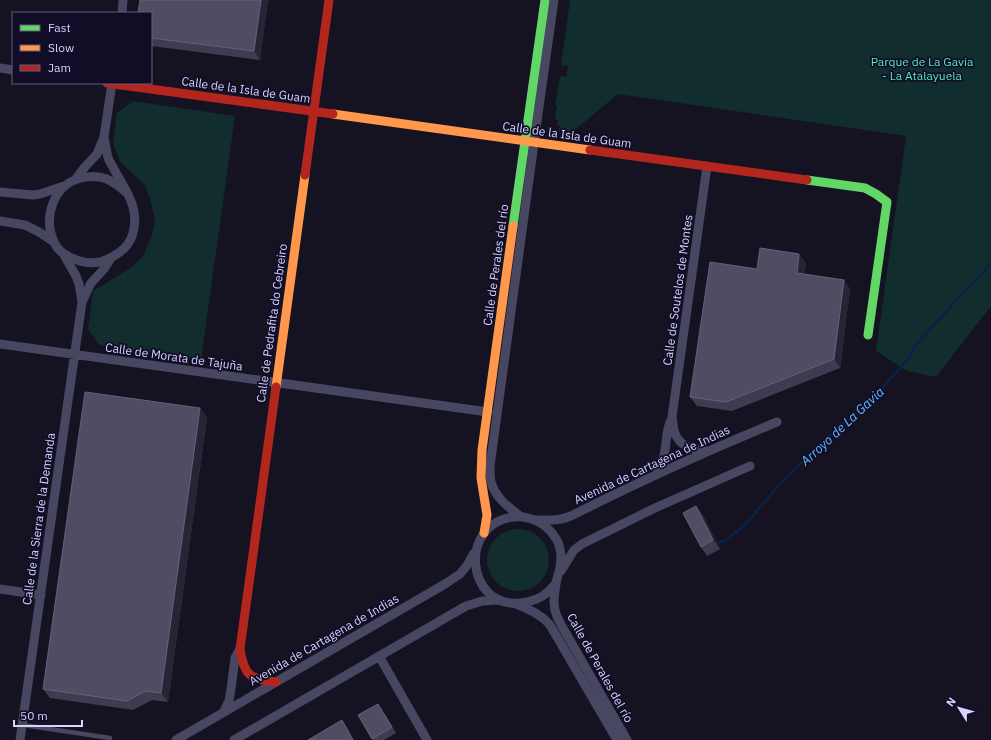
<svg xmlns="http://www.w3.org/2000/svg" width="991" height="740" font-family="'IBM Plex Sans',sans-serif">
<rect width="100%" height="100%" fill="#151321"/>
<path fill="#112d2d" d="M570,0H991V306L936,377L907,371L876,351L906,136L618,94L570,134L559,132L560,125H557L558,120L555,119L557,106H555L560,76L566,77L568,66L561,65Z
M133,101L235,116L201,360L99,345L88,329L93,291L132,267L143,256L152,235L155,221L150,199L145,185L120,162L113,143L117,113Z
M487 560a31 31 0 1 1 62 0a31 31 0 1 1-62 0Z"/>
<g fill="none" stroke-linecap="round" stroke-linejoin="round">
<path stroke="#092247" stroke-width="2.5" d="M717,543L726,540L744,526L773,492L817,446L870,402L909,358L915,346L965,291L991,264"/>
<path stroke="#474762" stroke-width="4.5" d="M23,725L110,738"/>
<path stroke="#474762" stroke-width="9" d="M122,13L123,0
M0,68L13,70
M104,137C106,145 106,153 109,160C111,164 113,167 115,171C127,192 141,211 132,236C128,249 113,258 100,262C94,263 86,263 80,261C69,258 58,252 54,242C43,217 53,185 81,178C102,173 112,180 127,193
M707,166L672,417C673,422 673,426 674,430C678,447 693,450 708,451
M75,180L84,168L97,154L104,137L112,83
M0,192L33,195L40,194L64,186
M0,221L25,225L39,232L54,242
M64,255L76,276L79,284L82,302
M0,344L488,412
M656,475C660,467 664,459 665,450C667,439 666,428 672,418
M520,516C508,507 495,497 491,482C490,477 490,471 490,466L534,143L554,0
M535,520C548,520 559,521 571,516C638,482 707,451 777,422
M561,571L574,550L582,544L657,507L750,466
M556,583C546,596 537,601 520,603C466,608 458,524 513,517C529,515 546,523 555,537C562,547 562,561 559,572C558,576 556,580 556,584C555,590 554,596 554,602C554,613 559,621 564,630L627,740
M0,589L41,595
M516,604C529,610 541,614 550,625L617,740
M379,656L427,740
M224,711L229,701L231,689L235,658L240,649
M20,740L82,302L91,283L104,269L111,258
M176,740L445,584L460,574L468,564L474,553
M234,740L466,606L482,601L499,600"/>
<path stroke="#63d668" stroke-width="9" d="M807,180L865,188L876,194L887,202L868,335
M513,226L545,0"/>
<path stroke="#ff974d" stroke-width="9" d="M333,114L590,150
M276,387L305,175
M484,533L487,515L481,478L482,450L513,226"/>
<path stroke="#b3261e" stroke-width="9" d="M107,83L333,114
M590,150L807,180
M305,175L329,0
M276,387L240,649C244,676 250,679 276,682"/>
</g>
<path fill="#3e3c50" d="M140,0H268L260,60L151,46V13Z
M806,263L804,274L844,280L850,289L840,368L732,411L697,406L690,397L757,269Z
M207,417L168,702L152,700L133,710L50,698L43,689Z
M696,506L703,515L720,549L707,556L701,547Z
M382,710L396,733L384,740H373L358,715Z"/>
<path fill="#272535" d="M261,0H268L260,60L254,51Z
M799,254L806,263L803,282L797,273Z
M844,280L850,289L840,368L834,359Z
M200,408L207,417L168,702L161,693Z
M696,506L703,515L720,549L713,540Z
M342,720L348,729L354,740H353Z"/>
<path fill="#4f4d63" stroke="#64627b" d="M140,0H261L254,51L151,38V13H138Z
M760,248L799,254L797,273L844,280L834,359L726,402L690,397L710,262L757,269Z
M85,392L200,408L161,693L145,691L127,701L43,689Z
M696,506L713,540L701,547L683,513Z
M378,704L392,727L372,739L358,715Z
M342,720L353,740H308Z"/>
<g text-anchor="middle" stroke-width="3.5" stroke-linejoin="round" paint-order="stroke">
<g font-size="12" fill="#55e9be" stroke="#110d27">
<text x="922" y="66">Parque de La Gavia<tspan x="922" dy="14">- La Atalayuela</tspan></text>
</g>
<g font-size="12" fill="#d6d3ff" stroke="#110d27">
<text transform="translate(246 90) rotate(8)" y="4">Calle de la Isla de Guam</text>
<text transform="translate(567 135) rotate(8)" y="4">Calle de la Isla de Guam</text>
<text transform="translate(496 265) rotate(-82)" y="4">Calle de Perales del río</text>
<text transform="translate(678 290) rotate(-82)" y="4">Calle de Soutelos de Montes</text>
<text transform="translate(272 323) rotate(-82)" y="4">Calle de Pedrafita do Cebreiro</text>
<text transform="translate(174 357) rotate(8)" y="4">Calle de Morata de Tajuña</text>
<text transform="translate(652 465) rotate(-25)" y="4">Avenida de Cartagena de Indias</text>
<text transform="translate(39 519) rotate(-82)" y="4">Calle de la Sierra de la Demanda</text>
<text transform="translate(324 640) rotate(-30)" y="4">Avenida de Cartagena de Indias</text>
<text transform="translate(600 668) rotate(61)" y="4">Calle de Perales del río</text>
</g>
<g font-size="13" font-style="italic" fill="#61bcff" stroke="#110d27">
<text transform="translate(842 426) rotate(-43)" y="5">Arroyo de La Gavia</text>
</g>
</g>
<rect x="12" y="12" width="140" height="72" fill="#110d27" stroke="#605c7d"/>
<rect x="20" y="25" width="20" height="6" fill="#63d668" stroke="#605c7d"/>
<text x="48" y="32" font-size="12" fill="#d6d3ff">Fast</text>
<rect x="20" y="45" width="20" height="6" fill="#ff974d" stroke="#605c7d"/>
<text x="48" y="52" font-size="12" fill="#d6d3ff">Slow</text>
<rect x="20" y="65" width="20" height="6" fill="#b3261e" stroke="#605c7d"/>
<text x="48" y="72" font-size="12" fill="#d6d3ff">Jam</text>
<g transform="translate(959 708) rotate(307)" stroke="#110d27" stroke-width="3" paint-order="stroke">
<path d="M0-3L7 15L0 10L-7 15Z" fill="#d6d3ff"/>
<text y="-6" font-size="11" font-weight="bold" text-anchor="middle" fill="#d6d3ff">N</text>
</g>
<path d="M14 720v6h68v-6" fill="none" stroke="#d6d3ff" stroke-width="2"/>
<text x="20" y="720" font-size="12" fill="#d6d3ff" stroke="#110d27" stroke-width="3" paint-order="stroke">50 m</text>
</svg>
